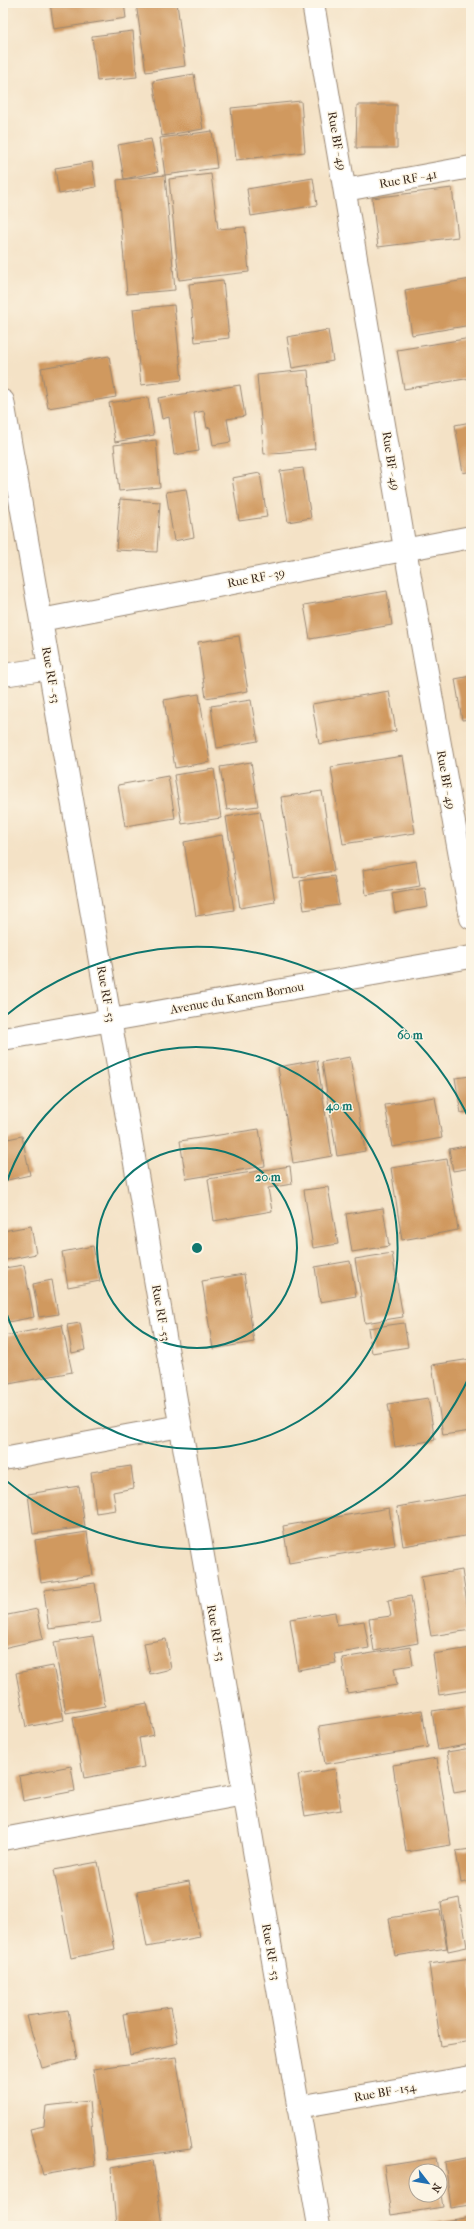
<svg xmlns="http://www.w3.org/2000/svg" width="474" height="2229" font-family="'IM FELL French Canon',serif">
<rect width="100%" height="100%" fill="#fcf5e5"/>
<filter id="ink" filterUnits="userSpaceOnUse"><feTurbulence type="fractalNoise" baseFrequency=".025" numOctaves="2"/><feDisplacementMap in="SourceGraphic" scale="8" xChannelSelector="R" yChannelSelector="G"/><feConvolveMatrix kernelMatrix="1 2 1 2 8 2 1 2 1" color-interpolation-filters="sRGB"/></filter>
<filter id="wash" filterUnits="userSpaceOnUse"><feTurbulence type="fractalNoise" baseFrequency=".012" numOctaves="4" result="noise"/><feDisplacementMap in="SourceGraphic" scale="16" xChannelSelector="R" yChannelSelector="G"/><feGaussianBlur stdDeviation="0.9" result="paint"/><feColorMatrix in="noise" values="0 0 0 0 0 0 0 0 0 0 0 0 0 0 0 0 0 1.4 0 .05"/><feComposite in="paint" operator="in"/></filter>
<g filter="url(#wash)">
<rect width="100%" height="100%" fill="#f4e2c6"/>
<g id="blocks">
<path fill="#d0995e" d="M50,3H124L126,18L54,29Z
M136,3H177L185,66L146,72Z
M133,31L137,77L97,81L92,36Z
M194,74L203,129L162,136L153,81Z
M301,101L305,152L236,160L231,108Z
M357,105H397V148H356Z
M212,131L217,168L165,175L160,138Z
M151,139L158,172L124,179L118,145Z
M92,162L96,187L59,194L55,168Z
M211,174L218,229L245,227L249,272L179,280L169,179Z
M165,175L175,290L127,294L117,180Z
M313,178L317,205L251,216L247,189Z
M452,188L458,237L378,247L372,198Z
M471,279V325L412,335L405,290Z
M223,280L229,338L195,342L189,284Z
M174,305L182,380L141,385L133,309Z
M328,330L333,361L292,368L287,337Z
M471,338V378L404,389L397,350Z
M109,356L116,397L48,408L41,368Z
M308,370L315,449L264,454L257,375Z
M240,385L245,416L227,419L231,442L213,445L210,427L207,428L204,411L194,413L199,451L174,455L169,417L162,419L158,398Z
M148,397L154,435L115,442L109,403Z
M471,422V471L463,473L455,425Z
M156,440L160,487L119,491L114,445Z
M303,468L311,518L288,522L280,471Z
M260,473L267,517L239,521L232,478Z
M186,489L194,537L174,541L166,492Z
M120,499L160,502L157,552L116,550Z
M387,591L392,625L310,639L304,605Z
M239,636L248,691L206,698L198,642Z
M471,676V719L462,720L455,679Z
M389,691L396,731L319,744L312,704Z
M199,694L210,762L175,768L164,700Z
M251,700L258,741L217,748L211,706Z
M403,756L415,833L343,844L331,767Z
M251,762L258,806L227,810L220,767Z
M214,769L221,818L182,824L174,775Z
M168,776L175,818L125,826L118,785Z
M322,791L334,871L294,878L281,797Z
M260,811L275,902L240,908L226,817Z
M222,835L234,910L196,916L184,842Z
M416,861L420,886L366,895L363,870Z
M334,876L339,905L304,910L300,881Z
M425,888L428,907L395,913L392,894Z
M350,1057L365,1151L337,1156L322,1062Z
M317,1060L332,1156L293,1163L278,1067Z
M471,1076V1111L461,1113L455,1078Z
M435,1097L442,1138L392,1147L385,1105Z
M259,1129L265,1166L186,1179L180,1141Z
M22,1136L30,1175L3,1181V1140Z
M471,1145V1168L453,1171L449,1149Z
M447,1159L458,1230L402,1240L391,1168Z
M290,1166L292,1184L268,1188L272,1211L214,1221L208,1179Z
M328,1187L338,1244L313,1248L304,1190Z
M383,1208L389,1246L352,1252L346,1214Z
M31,1226L36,1254L6,1260L3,1231Z
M93,1246L100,1281L68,1287L62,1252Z
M392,1253L403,1317L365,1323L355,1259Z
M350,1261L356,1296L320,1302L315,1267Z
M24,1265L34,1317L3,1323V1266L4,1268Z
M244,1274L254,1342L213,1349L202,1281Z
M52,1280L58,1314L39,1317L33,1284Z
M80,1323L85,1350L72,1353L67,1325Z
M404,1323L408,1347L372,1353L368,1328Z
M62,1325L72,1372L9,1384L3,1352V1336Z
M471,1359V1431L443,1435L432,1365Z
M428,1398L435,1440L395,1447L388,1404Z
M131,1466L134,1488L113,1492L116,1510L96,1513L91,1472Z
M79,1486L85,1527L33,1534L28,1494Z
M471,1494V1535L403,1546L397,1507Z
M389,1508L395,1545L289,1563L283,1526Z
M87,1532L93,1575L41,1583L35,1540Z
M462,1570L471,1630L431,1636L421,1577Z
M95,1583L101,1622L49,1629L44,1590Z
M411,1596L418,1643L374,1651L369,1619L391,1616L388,1600Z
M37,1609L43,1639L3,1648V1616Z
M335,1612L337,1625L364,1621L369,1648L334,1654L336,1663L298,1670L290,1619Z
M93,1636L105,1706L66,1713L54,1642Z
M166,1639L171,1669L150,1674L144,1643Z
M410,1647L413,1665L394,1668L397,1685L347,1693L342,1658Z
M471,1648V1690L439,1695L433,1654Z
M53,1666L64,1720L26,1727L16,1673Z
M147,1703L154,1735L139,1738L144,1767L84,1778L73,1718Z
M467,1706L471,1744L438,1750L432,1711Z
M422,1710L428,1747L325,1764L319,1726Z
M471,1748V1790L454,1793L447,1752Z
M437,1758L451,1845L406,1852L393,1765Z
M71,1766L75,1791L23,1801L19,1776Z
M335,1769L341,1810L305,1816L298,1775Z
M471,1849V1881L461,1883L456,1851Z
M98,1862L115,1949L71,1958L54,1870Z
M189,1881L200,1937L147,1947L137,1891Z
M459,1898L467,1947L448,1951L441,1902Z
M440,1910L447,1948L395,1956L389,1918Z
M471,1958V2041L441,2046L429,1964Z
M171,2007L178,2043L130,2055L123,2014Z
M68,2010L77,2059L42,2068L27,2016Z
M176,2057L191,2149L107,2160L93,2069Z
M89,2101L95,2166L43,2175L30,2129L44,2126L46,2106Z
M471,2157V2205L451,2208L445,2162Z
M436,2158L438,2171H416V2195H441L443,2207L391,2215L384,2166Z
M153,2160L162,2226H116L111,2168Z
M471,2217V2226H420V2225Z"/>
</g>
</g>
<g filter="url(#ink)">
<use href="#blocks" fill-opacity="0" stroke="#988672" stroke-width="1"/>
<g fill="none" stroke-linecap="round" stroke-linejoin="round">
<g stroke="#988672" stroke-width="24">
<path id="minor" d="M313,3L405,549L471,918
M345,190L471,167
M3,401L319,2226
M41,620L471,537
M3,675L50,668
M3,1039L471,957
M3,1459L180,1426
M3,1839L244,1794
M298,2107L471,2077"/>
</g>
<use href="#minor" stroke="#fff" stroke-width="22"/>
</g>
</g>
<g fill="none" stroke="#0f766e" stroke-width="2">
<circle cx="197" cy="1248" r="100"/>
<path d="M3 1194A201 201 0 1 1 3 1302"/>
<path d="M471 1373A301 301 0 0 1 4 1479M4 1017A301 301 0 0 1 471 1123"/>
</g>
<g text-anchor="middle" stroke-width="3" stroke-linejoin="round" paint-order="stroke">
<g font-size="12" fill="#3b2a1e" stroke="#fcf5e5">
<text transform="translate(337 141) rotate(80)" y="4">Rue BF - 49</text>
<text transform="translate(408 179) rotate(-10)" y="4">Rue RF - 41</text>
<text transform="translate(391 461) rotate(81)" y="4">Rue BF - 49</text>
<text transform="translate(256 578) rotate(-11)" y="4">Rue RF - 39</text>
<text transform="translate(51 675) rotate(80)" y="4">Rue RF - 53</text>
<text transform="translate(446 780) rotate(80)" y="4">Rue BF - 49</text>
<text transform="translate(106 994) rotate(80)" y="4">Rue RF - 53</text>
<text transform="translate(237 998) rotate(-10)" y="4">Avenue du Kanem Bornou</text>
<text transform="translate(161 1313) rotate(80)" y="4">Rue RF - 53</text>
<text transform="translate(216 1633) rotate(80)" y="4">Rue RF - 53</text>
<text transform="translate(271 1952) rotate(80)" y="4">Rue RF - 53</text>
<text transform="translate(385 2092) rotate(-10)" y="4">Rue BF - 154</text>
</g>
</g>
<circle cx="197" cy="1248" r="6" fill="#0f766e" stroke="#fcf5e5" stroke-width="2"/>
<g font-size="12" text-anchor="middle" font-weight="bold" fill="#0f766e" stroke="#fcf5e5" stroke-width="3" stroke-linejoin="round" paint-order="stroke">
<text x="410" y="1039">60 m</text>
<text x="339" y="1110">40 m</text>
<text x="268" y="1181">20 m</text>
</g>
<rect width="474" height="2229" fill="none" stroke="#fcf5e5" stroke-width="16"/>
<g transform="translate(428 2183) rotate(121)"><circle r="19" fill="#fcf5e5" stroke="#afa495"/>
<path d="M0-3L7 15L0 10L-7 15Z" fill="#1f6fb2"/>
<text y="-6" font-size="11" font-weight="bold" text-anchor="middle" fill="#3b2a1e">N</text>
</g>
</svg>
